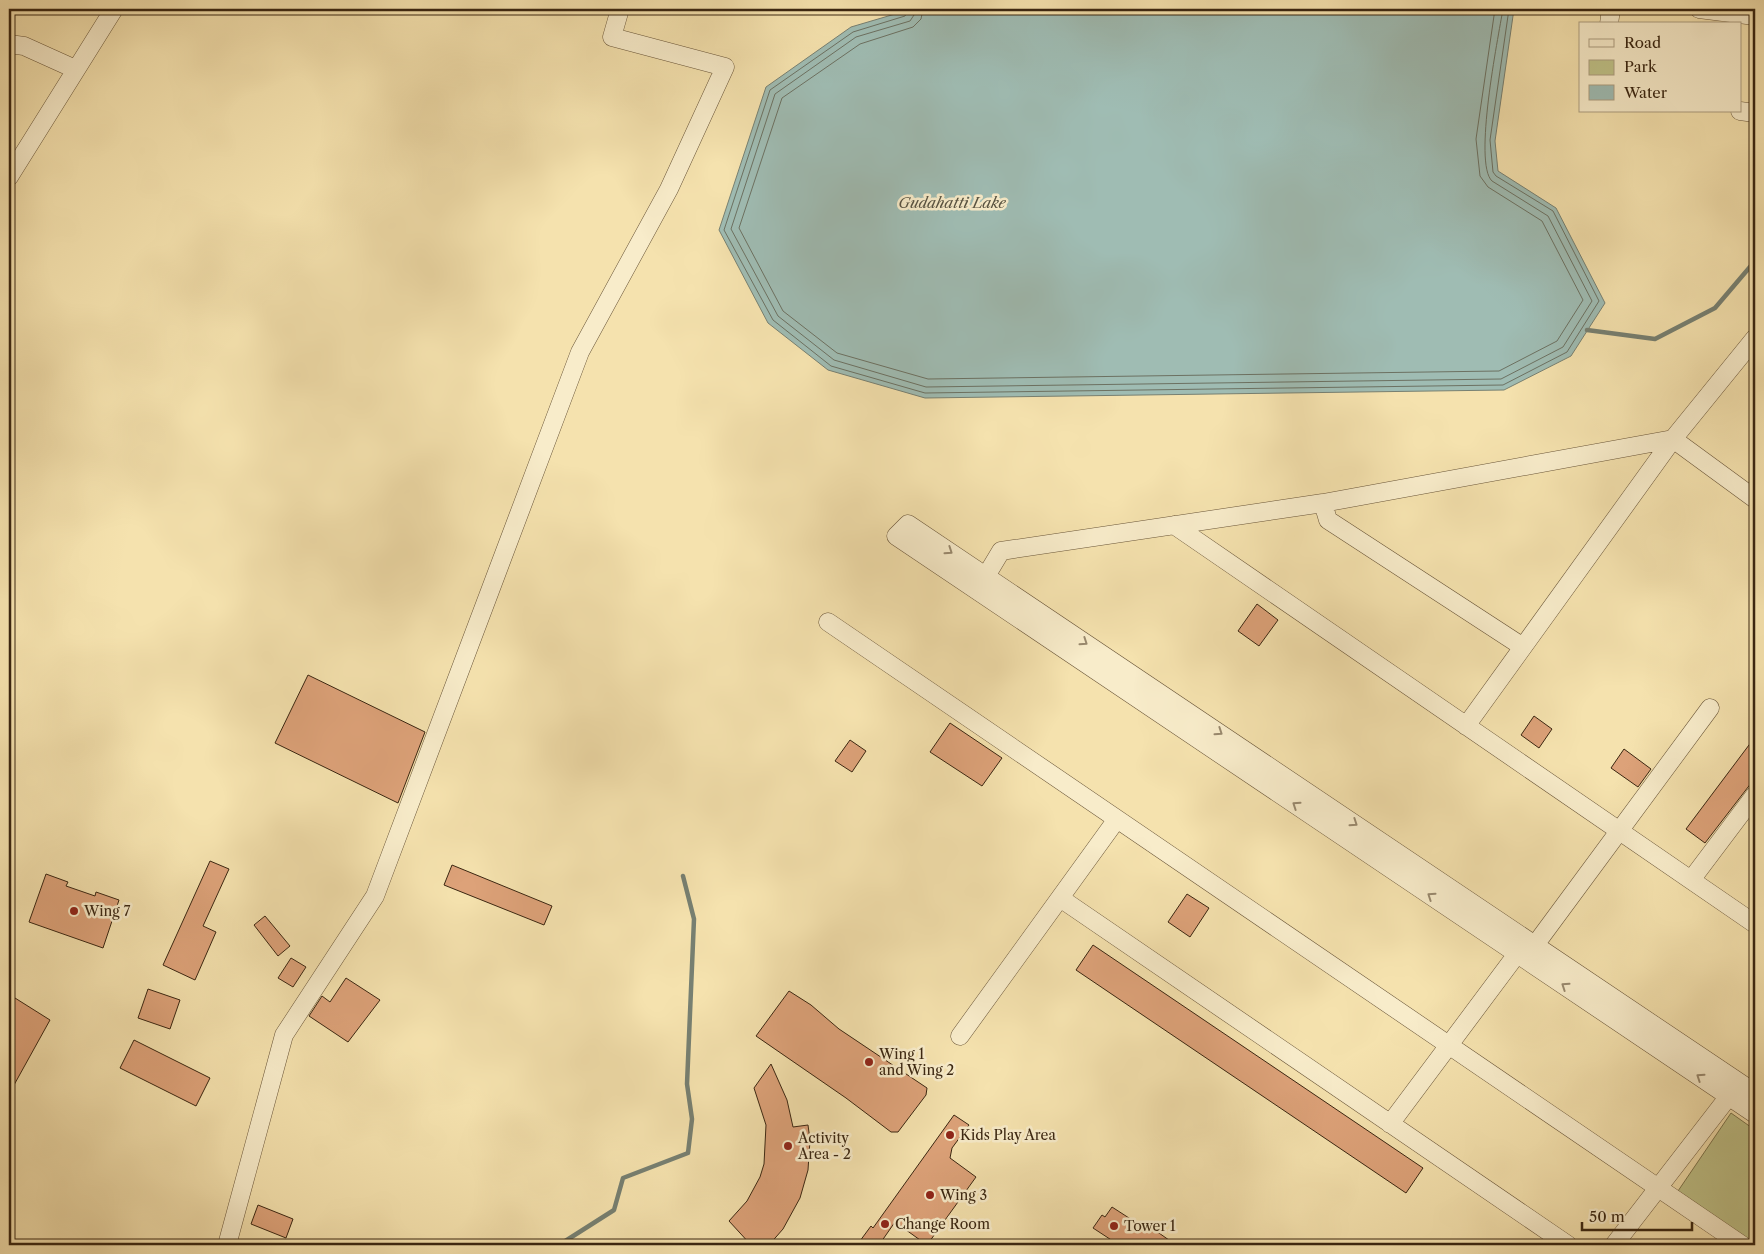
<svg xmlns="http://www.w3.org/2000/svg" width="1764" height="1254" font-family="'Libre Caslon Text',serif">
<rect width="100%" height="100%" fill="#f5e2ae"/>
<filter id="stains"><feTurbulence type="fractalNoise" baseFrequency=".004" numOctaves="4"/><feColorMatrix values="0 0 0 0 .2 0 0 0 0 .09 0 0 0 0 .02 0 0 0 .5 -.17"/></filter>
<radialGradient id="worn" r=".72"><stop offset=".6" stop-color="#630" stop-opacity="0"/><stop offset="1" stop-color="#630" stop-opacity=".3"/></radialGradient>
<path fill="#bfc288" stroke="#7c744c" d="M1731,1113L1755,1130V1244L1678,1191Z"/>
<path fill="#9fbcb3" stroke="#778072" d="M912,9H1514L1495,141L1498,171L1556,208L1605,303L1571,356L1504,390L925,398L828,370L768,323L719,230L766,87L851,27Z"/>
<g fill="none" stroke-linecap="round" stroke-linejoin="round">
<path stroke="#6c7162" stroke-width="1" d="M909,9L905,16L853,32L770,90L724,230L773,320L831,366L925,393L1503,385L1567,352L1599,301L1553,211L1496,176L1493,172L1490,140L1509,9
M916,9L914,15L910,21L856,37L775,94L731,229L778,316L834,360L926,387L1501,379L1563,347L1592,301L1548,216L1492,181C1473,163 1498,38 1503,9
M923,9L921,19L913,27L860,44L782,98L739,228L783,311L837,353L928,379L1499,371L1557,341L1583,300L1542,221L1488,187L1480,176L1476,139L1495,9"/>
<path stroke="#778072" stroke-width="4.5" d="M1587,330L1655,339L1715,308L1755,261
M559,1245L614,1210L623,1178L688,1153L692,1119L687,1084L694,919L683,876"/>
</g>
<path fill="#dda279" stroke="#3a2611" d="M1257,604L1278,620L1259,646L1238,631Z
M308,675L425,732L398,803L275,743Z
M1534,716L1552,729L1539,748L1521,735Z
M950,723L1002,758L982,786L930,752Z
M1755,737V778L1705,843L1686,829Z
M850,740L866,751L852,772L835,761Z
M1624,749L1651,769L1638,787L1611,768Z
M210,861L229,869L203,926L216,932L195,980L163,965Z
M452,865L552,906L544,925L444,885Z
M46,874L68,882L66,886L95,896L96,892L119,900L103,948L29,922Z
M1187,894L1209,908L1190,937L1168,922Z
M265,916L290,946L278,956L254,925Z
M1093,945L1423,1168L1406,1193L1076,970Z
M291,958L306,967L293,987L278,978Z
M346,978L380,1000L348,1042L309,1016L322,996L330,1002Z
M148,989L180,1000L170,1029L138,1018Z
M789,991L811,1005L839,1029L927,1088L926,1095L898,1132H891L846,1098L756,1036Z
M15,998L50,1020L9,1094V1010Z
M134,1040L210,1078L196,1106L120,1068Z
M771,1064L787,1100L793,1127L808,1125L810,1140L808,1170L800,1198L783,1229L769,1245H751L729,1221L747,1201L760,1177L764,1164L766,1125L754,1088Z
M954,1115L969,1125L952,1148L950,1158L976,1177L927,1245L895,1222L879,1245H857L871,1226L873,1228Z
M258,1205L293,1219L286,1238L251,1224Z
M1112,1207L1146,1229L1149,1226L1176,1245H1119L1093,1228L1102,1215L1105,1217Z"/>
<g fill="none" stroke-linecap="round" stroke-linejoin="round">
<g stroke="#695538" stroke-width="19">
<path id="minor" d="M1699,9L1755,16
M1609,24L1611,9
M9,44L24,46L75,69
M1740,111L1755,113
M9,177L114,9
M1323,503L1328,520L1523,647
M1174,525L1755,924
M986,576L1001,551L1323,503L1673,439L1755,499
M828,622L1742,1245
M1466,726L1673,439L1755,338
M1691,880L1755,795
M1060,898L1568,1245
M1535,945L1710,708
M960,1036L1117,819
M1755,1093L908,524L896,536L1755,1114
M1390,1124L1523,946
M227,1245L284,1035L375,896L580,352L669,189L725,67L612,37L620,9
M1614,1245L1736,1087"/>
</g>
<use href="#minor" stroke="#f8ecca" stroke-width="18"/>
</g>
<defs><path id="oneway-chevron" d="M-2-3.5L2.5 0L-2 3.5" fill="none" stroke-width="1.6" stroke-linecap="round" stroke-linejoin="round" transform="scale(1.25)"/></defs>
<g stroke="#99896e">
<use href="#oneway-chevron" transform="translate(949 551) rotate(34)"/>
<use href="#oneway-chevron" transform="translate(1084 642) rotate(34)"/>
<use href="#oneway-chevron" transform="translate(1219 732) rotate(34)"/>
<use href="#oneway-chevron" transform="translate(1296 805) rotate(-146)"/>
<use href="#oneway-chevron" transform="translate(1354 823) rotate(34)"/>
<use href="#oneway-chevron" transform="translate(1431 896) rotate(-146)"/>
<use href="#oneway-chevron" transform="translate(1565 986) rotate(-146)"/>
<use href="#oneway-chevron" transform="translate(1700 1077) rotate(-146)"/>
</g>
<g fill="#8f2418" stroke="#f8ecca" stroke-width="2">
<circle cx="74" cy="911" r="5"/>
<circle cx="869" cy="1062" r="5"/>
<circle cx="950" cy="1135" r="5"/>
<circle cx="788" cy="1146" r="5"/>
<circle cx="930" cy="1195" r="5"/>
<circle cx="885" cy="1224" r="5"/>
<circle cx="1114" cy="1226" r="5"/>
</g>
<g text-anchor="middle" stroke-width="5" stroke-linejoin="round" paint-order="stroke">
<g font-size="14" fill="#3a2611" stroke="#f8ecca" text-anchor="start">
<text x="84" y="916">Wing 7</text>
<text x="879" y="1059">Wing 1<tspan x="879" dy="16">and Wing 2</tspan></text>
<text x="960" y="1140">Kids Play Area</text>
<text x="798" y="1143">Activity<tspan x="798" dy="16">Area - 2</tspan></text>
<text x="940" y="1200">Wing 3</text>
<text x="895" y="1229">Change Room</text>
<text x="1124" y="1231">Tower 1</text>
</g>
<g font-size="15" font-style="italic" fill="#585342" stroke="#f8ecca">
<text x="952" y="208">Gudahatti Lake</text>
</g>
</g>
<rect width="1764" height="1254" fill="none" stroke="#f5e2ae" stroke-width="30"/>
<rect x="10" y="10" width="1744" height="1234" fill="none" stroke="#3a2611" stroke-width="2.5"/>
<rect x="15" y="15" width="1734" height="1224" fill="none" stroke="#3a2611"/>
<rect x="1579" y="22" width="162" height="90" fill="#f8ecca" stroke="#ac9d80"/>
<rect x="1589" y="39" width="25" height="8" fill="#f8ecca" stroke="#ac9d80"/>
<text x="1624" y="48" font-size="15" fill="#3a2611">Road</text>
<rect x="1589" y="60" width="25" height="15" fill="#bfc288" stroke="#ac9d80"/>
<text x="1624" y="72" font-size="15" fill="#3a2611">Park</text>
<rect x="1589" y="85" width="25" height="15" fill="#9fbcb3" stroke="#ac9d80"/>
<text x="1624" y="98" font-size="15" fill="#3a2611">Water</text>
<path d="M1582 1222v8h110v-8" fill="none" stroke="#3a2611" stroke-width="2.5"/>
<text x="1589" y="1222" font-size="15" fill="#3a2611" stroke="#f8ecca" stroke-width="4" paint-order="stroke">50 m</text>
<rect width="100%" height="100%" filter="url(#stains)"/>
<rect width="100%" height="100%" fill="url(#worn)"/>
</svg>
